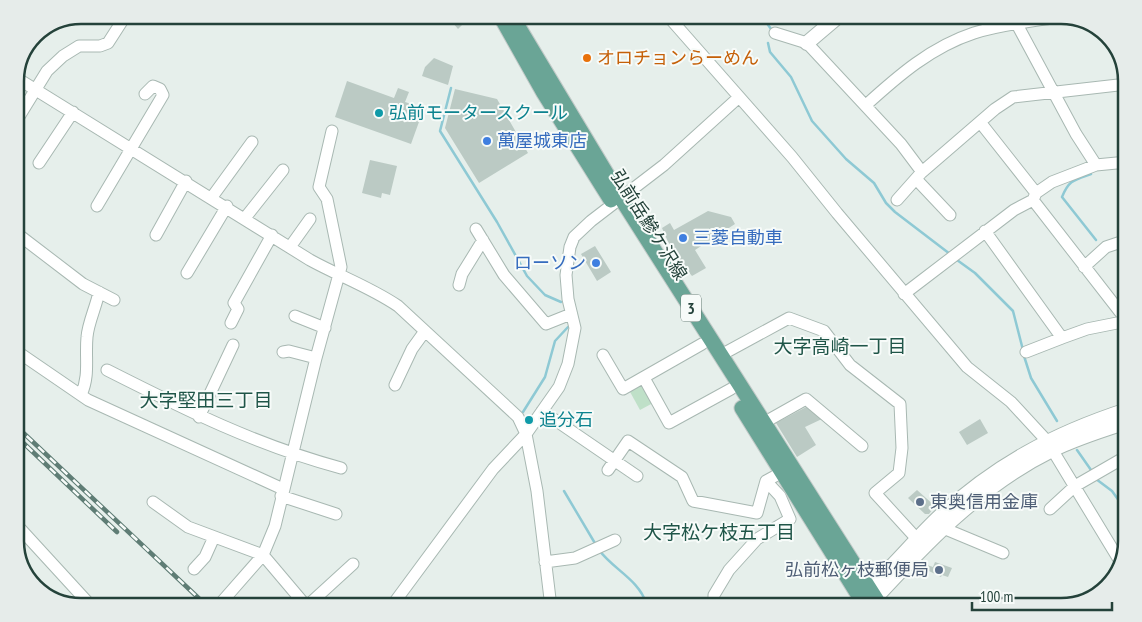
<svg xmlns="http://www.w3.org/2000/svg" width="1142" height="622" font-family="'PT Sans Narrow','Noto Sans JP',sans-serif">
<rect width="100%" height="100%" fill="#e6efeb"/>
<path fill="#bfe0c8" d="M642,383L653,403L640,410L629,390Z"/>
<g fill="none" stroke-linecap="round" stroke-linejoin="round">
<path stroke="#8ec9d4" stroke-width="2.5" d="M761,15L771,29
M768,43L770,52L791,77L812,121L846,159L874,183L886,203L895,212L950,254
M451,88L440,131L497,222L527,276L545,295L561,302
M1091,174C1074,180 1069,180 1062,197L1096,240
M957,260L975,273L1013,311L1023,350
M1024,356L1031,378L1057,421
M523,412L545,377L555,341L568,327
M1077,450L1091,470
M1096,479L1112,491L1127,512
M564,491L596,545
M599,550C613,569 639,580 646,603"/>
</g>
<path fill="#bbcac4" d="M459,15L465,22L458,29L452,22Z
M434,58L453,66L448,85L422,76L425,67Z
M347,81L394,98L398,88L409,92L405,102L424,108L411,144L335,117Z
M455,89L497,99L528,153L479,183L445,128Z
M370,160L397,166L390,195L382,193L381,198L362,193Z
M708,211L731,217L735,224L695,250L706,268L692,276L673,253L662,228L670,223L674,230Z
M595,246L611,272L597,281L581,254Z
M808,406L824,418L805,427L816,445L797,457L776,423Z
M980,419L988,433L967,445L959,432Z
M917,490L935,506L929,514H925L908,498Z
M935,562L952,568L948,577L942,575L941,577L925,569L927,565L933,567Z"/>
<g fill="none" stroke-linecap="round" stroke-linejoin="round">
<g stroke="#a8b8b2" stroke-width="13">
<path id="minor" d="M667,15L792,157L837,213L967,367L1011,402L1047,441L1121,563
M1012,15L1076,134L1096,165
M775,33L807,43L901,144L922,172L995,109L1013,97L1127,84
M15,77L310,260C339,276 370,287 398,306L518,417L526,434L537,491L551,607
M866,105C898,76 931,47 974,33C1002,24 1035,21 1064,16
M980,122L1036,193
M15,123L47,71L63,56L79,46H100L108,43L126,15
M39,163L73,112
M916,179L950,215
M212,197L252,142
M897,200L921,173
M1033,200L1127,321
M97,206L163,95L160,89L153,86L145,94
M245,218L283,170
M476,229L504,275L546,324L571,314
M985,231L1062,338L1087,329L1127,321
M15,232L83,284L114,300
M156,235L186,181
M290,247L310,219
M1084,267L1106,247L1127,240
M187,273L227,206
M459,285L462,274L483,240
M904,294L1014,210L1033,200L1036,193L1052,182L1096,165L1127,162
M295,316L325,328
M231,323L238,309L234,303L272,235
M15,350L88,400L283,489
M283,352L289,351L316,358
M1026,352L1062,338
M603,355L623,389L702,344
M721,355L789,318L824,331L850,365L900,404L902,448L899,473L875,493L917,539
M107,370C186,410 256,445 341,468
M644,378L669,423L731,389
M395,385L412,349L425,331
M81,395C90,375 85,358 87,337C88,323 96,307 99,292
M542,411L637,476
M199,417L233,345
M758,426L806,399L862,446
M608,470L628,441L682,477L693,501L757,513L766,481
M281,496L336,514
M153,502L188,527L263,555L220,604
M1050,509L1075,486L1127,456
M15,523L92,607
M943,528L1003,553
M545,562L575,558L615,540
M194,569L205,557L214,537
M307,606L353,564
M307,607L263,555L275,526L316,358L341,267L327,199L319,187L332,131
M391,607L493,469L526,434L559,387L568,364L575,328L568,299L566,275L570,247L574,237L591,221L664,165L738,98
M638,607L643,605
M714,607V595L729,570L757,539L790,519L780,496L766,481L788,469"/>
</g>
<g stroke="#a8b8b2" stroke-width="16">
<path id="tertiary" d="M807,43L840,15
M862,595C889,572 911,544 937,519C994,466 1053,434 1127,410
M869,605C923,546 979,486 1052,450C1076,438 1102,430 1127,422"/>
</g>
<g stroke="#c2cac8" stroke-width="17">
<path id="primary" d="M500,15L544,93L611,200
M511,15L621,198L881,607
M742,408L866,607"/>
</g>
<use href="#minor" stroke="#fff" stroke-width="11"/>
<use href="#tertiary" stroke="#fff" stroke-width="14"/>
<use href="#primary" stroke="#6aa596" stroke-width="15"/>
<g stroke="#5f7d75" stroke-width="4.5">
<path id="rail" d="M15,425L208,607
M15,435L117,532"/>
</g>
<use href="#rail" stroke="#f7fbf9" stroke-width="2.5" stroke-dasharray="8" stroke-linecap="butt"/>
</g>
<circle fill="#e8710a" stroke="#f7fbf9" stroke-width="2" cx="587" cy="58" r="5"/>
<g fill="#0f9aa8" stroke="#f7fbf9" stroke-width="2">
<circle cx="379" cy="113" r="5"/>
<circle cx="529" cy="420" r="5"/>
</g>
<g fill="#3f7fe0" stroke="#f7fbf9" stroke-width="2">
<circle cx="487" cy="141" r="5"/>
<circle cx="683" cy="238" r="5"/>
<circle cx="596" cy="263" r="5"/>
</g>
<g fill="#5c6f8a" stroke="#f7fbf9" stroke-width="2">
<circle cx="920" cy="502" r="5"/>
<circle cx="939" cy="570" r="5"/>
</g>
<g text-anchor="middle" stroke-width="4" stroke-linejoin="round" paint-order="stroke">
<rect fill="#f7fbf9" stroke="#637a73" stroke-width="1" x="681" y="294.5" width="20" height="27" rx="4"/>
<g font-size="16" font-weight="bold" fill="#24423a">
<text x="691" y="314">3</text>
</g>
<g font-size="18" fill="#c56008" stroke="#f7fbf9" text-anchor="start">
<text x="597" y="64">オロチョンらーめん</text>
</g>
<g font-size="18" fill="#0d838f" stroke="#f7fbf9" text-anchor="start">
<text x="389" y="119">弘前モータースクール</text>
<text x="539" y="426">追分石</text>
</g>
<g font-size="18" fill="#366cbe" stroke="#f7fbf9" text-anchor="start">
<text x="497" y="147">萬屋城東店</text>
<text x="693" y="244">三菱自動車</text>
<text x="586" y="269" text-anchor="end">ローソン</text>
</g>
<g font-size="18" fill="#24423a" stroke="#f7fbf9">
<text transform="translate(649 225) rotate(58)" y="6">弘前岳鰺ケ沢線</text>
</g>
<g font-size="18" fill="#4e5e75" stroke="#f7fbf9" text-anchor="start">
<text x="930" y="508">東奥信用金庫</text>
<text x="929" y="576" text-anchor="end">弘前松ヶ枝郵便局</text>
</g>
<g font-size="19" fill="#1f5548" stroke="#f7fbf9">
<text x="840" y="353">大字高崎一丁目</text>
<text x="206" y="407">大字堅田三丁目</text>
<text x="719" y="539">大字松ケ枝五丁目</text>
</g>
</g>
<path d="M0 0H1142V622H0ZM81 24H1061A57 57 0 0 1 1118 81V541A57 57 0 0 1 1061 598H81A57 57 0 0 1 24 541V81A57 57 0 0 1 81 24Z" fill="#e6ecea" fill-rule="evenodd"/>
<path fill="none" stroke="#24423a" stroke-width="2.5" d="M81 24H1061A57 57 0 0 1 1118 81V541A57 57 0 0 1 1061 598H81A57 57 0 0 1 24 541V81A57 57 0 0 1 81 24Z"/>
<path d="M972 602v8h140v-8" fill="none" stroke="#24423a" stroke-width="2.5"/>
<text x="980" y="602" font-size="15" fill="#24423a" stroke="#f7fbf9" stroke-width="4" paint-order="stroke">100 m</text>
</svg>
